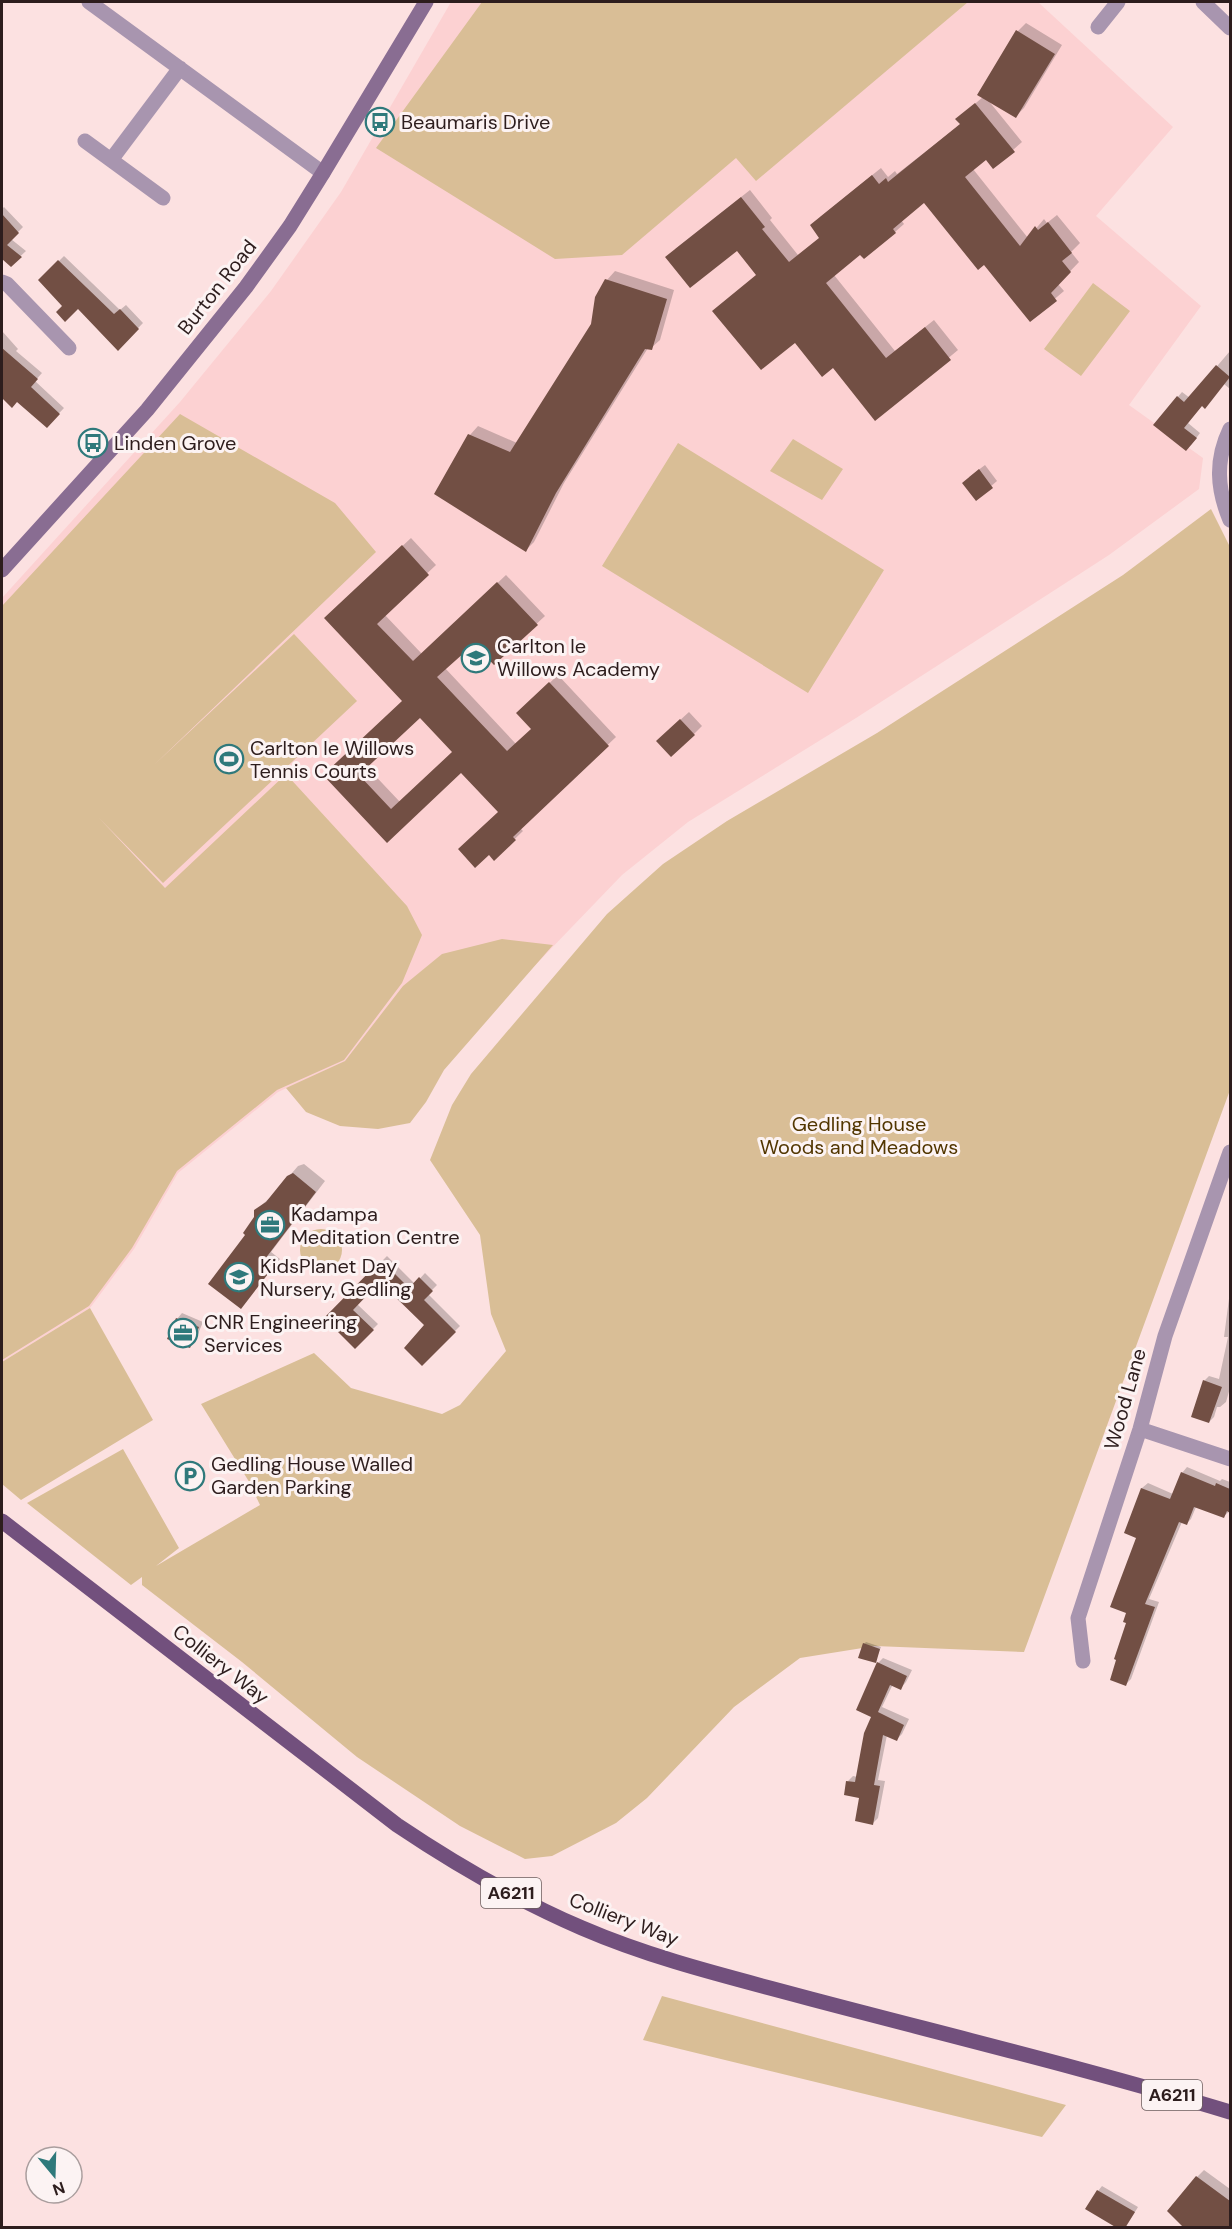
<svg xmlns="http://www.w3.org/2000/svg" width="1232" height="2229" font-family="'DM Sans',sans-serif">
<rect width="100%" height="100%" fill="#fce1e1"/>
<path fill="#fcd1d2" d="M451,2H1038L1173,127L1096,216L1201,306L1129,405L1203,458L1199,489L1109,555L856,718L688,822L622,875L519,982L278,1092L178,1173L134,1249L90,1308L2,1362V598L180,402L271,291L341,192Z"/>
<path fill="#d9be96" d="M482,2H968L756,181L736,158L622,255L555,259L376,148Z
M1093,283L1130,311L1081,376L1044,349Z
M180,414L335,503L376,552L154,765L294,634L357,701L163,883L99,818L165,888L286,774L407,906L422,935L402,983L344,1060L277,1090L177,1171L132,1248L89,1306L2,1360V606Z
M793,439L843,469L822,500L770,471Z
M678,443L884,570L808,693L602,566Z
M1211,509L1230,547V1090L1024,1652L875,1646L800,1658L734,1707L647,1798L616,1823L552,1856L525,1859L460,1826L357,1757L242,1662L142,1585V1577L131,1585L27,1503L123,1449L179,1548L156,1566L260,1505L248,1480L201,1404L314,1353L351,1388L442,1414L460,1405L506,1351L491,1314L480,1235L430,1160L452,1105L471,1074L607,914L663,864L727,821L877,733L1123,575Z
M502,939L553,945L444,1070L426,1102L410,1123L378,1129L340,1126L306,1112L286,1088L345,1061L403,986L442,954Z
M300 1250a21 21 0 1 1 42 0a21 21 0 1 1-42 0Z
M90,1308L153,1420L21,1500L2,1484V1362Z
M662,1996L1066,2105L1042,2137L643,2040Z"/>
<path fill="#0003" fill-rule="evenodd" d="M1026,23L1062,45L1024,108L1016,116L988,100L1022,142L994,167L987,158L973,169L1028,238L1044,219L1047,223L1057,215L1080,243L1071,252L1079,262L1058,284L1064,291L1030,320L984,263L925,201L901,220L904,224L895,232L860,253L834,275L895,351L934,320L958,350L875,419L737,249H675L750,190L772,218L770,220L798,255L821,237L820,217L881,168L888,177L895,171L897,174L961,124L957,119L983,97L979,94L1018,31Z
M4,207L23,227L11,239L26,251L11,265L2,256V209Z
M64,256L120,310L126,305L143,323L118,349L78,307L64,306L40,280Z
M615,271L674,290L660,340L651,348H648L564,483L534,542L526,550L436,494L470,435L478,426L517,443L592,325L607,280Z
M2,331L18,349L16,351L42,373L35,381L64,408L47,426L17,400L12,406L2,396V376L4,373L2,371Z
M1230,351V389L1224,384L1202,405L1188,423L1200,433L1191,445L1155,424L1182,392L1190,398Z
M985,465L997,481L976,499L969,477Z
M411,538L436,565L384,614L422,654L506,575L545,616L494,663L474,641L445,668L516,744L533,729L518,713L558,675L616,737L520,828L523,831L494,859L500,812L461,771L387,841L325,775L404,701L334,610ZM421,716L454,752L400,802L366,766Z
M689,712L702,726L694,734L666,733Z
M304,1164L325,1181L271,1252L280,1259L241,1307L248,1234L255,1218L256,1210L273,1195L298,1166Z
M387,1256L415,1284L425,1273L437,1285L428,1294L460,1326L422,1364L426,1325L383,1283H377L357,1304L378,1324L355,1347L326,1318Z
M1230,1291V1388L1226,1402L1220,1407H1217L1214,1417L1209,1422L1204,1381L1209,1376L1219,1379L1228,1337H1224Z
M182,1313L203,1322L195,1341L190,1346L177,1319Z
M1187,1467L1220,1481L1222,1479L1230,1482V1511L1224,1516L1196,1507L1191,1519L1186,1524L1182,1522L1149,1599L1159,1602L1131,1679L1126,1684L1128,1612L1138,1537L1126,1532L1142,1488L1148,1483L1173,1494L1182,1473Z
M866,1642L881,1647L875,1662L864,1644Z
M883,1658L912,1670L906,1682L901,1688L893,1684L882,1707L909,1719L902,1734L896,1740L887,1735L878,1780L885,1781L878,1818L873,1823L861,1797L848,1781L853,1776L858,1777L873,1716L878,1663Z
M1204,2170L1230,2189V2216L1197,2177Z
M1102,2186L1138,2207L1125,2228L1098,2191Z"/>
<path fill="#724f44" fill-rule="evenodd" d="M1016,30L1055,54L1016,118L977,95Z
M975,103L1015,152L993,169L986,160L965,177L1020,246L1035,226L1038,230L1048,222L1072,253L1062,261L1071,272L1051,293L1057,301L1030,322L984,265L978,270L924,203L893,229L896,233L864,259L860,255L826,283L886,358L925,327L951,360L875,421L833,368L822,377L795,343L761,370L712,311L756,275L737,251L690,288L665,257L741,197L765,227L762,229L789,262L819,238L810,225L872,175L879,184L886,178L888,182L960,124L955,119Z
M2,214L19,233L7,245L22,257L11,267L2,259Z
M58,260L114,314L120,309L139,329L118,351L78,309L65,322L56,312L62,306L38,280Z
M605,279L667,299L652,350L645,349L556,493L526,552L434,494L468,434L510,452L591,324L595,297Z
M2,348L38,379L31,387L60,414L47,428L17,402L12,408L2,398Z
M1216,365L1230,377L1205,409L1202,406L1184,428L1197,438L1186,451L1153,425L1177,396L1184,402Z
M979,469L993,488L976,501L962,483Z
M402,545L429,575L377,624L413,661L497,582L538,625L494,665L474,644L437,677L507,751L531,729L516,713L549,682L609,746L513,837L516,840L494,861L489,855L475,868L458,849L498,812L461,773L387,843L323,775L402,701L324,618ZM420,718L452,752L391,809L359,775Z
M680,719L695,735L671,757L656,741Z
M293,1173L316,1192L262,1263L271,1270L241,1309L208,1284L245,1235L243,1233L254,1217V1210L266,1202L287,1176Z
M381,1260L409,1288L419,1277L433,1291L424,1300L456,1332L422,1366L404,1348L424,1325L383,1285L380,1288L377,1285L353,1310L374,1330L355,1349L324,1318Z
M176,1318L199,1327L190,1348L167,1339Z
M1203,1380L1222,1387L1209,1423L1191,1417Z
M1181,1472L1215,1486L1216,1483L1230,1489V1513L1227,1511L1224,1518L1194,1507L1187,1525L1179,1522L1145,1604L1155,1607L1126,1686L1110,1680L1116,1660L1114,1659L1126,1623L1123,1622L1126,1613L1110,1607L1136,1538L1124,1533L1141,1488L1170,1499Z
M863,1643L880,1649L876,1663L858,1658Z
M877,1662L907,1676L901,1690L890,1685L878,1712L904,1725L897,1741L883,1735L874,1785L880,1786L873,1825L855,1821L859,1798L844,1795L846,1781L855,1782L864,1733L871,1717L856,1710Z
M1196,2176L1230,2201V2228H1184L1167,2211Z
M1097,2190L1135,2212L1125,2228H1117L1085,2209Z"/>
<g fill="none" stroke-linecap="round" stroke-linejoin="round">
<path stroke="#a895af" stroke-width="15" d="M89,2L323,173
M1203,2L1230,28
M1098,27L1118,2
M85,141L163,198
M111,160L180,68
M2,282L7,284L69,348
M1230,429C1215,460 1217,489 1230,520
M1140,1429L1230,1459
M1083,1661L1078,1618L1080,1612L1140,1429L1165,1336L1230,1152"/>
<path stroke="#896d92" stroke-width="15" d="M2,570L147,410L246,287L290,226L323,173L426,2"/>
<path stroke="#72507d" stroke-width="15" d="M2,1521L397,1825C455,1864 517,1900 582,1928C656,1960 734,1978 811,1999C951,2036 1092,2070 1230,2112"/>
</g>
<defs>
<g id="bus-ring" transform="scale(1.5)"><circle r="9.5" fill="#fcf3f3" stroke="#2f797b" stroke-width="1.5"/><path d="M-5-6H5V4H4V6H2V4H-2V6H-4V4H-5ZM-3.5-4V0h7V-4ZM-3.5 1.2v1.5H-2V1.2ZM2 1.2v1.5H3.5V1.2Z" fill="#2f797b"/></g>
<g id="school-ring" transform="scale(1.5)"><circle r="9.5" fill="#fcf3f3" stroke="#2f797b" stroke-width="1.5"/><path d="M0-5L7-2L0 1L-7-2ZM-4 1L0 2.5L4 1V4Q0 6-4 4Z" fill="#2f797b"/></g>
<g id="stadium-ring" transform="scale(1.5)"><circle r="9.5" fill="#fcf3f3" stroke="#2f797b" stroke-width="1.5"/><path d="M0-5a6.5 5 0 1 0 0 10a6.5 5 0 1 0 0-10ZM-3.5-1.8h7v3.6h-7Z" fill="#2f797b"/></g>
<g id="office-ring" transform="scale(1.5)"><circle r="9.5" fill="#fcf3f3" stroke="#2f797b" stroke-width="1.5"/><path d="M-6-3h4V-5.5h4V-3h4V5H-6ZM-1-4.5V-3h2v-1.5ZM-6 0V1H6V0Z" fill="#2f797b"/></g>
<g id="parking-ring" transform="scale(1.5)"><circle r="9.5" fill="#fcf3f3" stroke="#2f797b" stroke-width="1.5"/><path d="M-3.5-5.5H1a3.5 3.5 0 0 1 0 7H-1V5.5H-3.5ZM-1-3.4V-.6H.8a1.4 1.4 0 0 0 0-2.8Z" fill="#2f797b"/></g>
</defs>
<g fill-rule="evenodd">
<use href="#bus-ring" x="380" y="122"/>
<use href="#bus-ring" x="93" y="443"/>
<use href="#school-ring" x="476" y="658"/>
<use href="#stadium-ring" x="229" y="759"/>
<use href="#office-ring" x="270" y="1225"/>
<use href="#school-ring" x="239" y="1277"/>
<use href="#office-ring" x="183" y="1333"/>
<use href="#parking-ring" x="190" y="1476"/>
</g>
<g text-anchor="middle" stroke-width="6" stroke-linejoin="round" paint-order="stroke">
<g fill="#fcf3f3" stroke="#6b5d5d" stroke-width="1.5">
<rect x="481" y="1878" width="60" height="30" rx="4.5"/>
<rect x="1142" y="2080" width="60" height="30" rx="4.5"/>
</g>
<g font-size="18" font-weight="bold" fill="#2d1d1d">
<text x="511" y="1899">A6211</text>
<text x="1172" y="2101">A6211</text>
</g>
<g font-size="20" fill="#2d1d1d" stroke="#fcf3f3" text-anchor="start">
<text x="401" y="129">Beaumaris Drive</text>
<text x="114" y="450">Linden Grove</text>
<text x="497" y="653">Carlton le<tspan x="497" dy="23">Willows Academy</tspan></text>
<text x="250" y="755">Carlton le Willows<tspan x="250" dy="23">Tennis Courts</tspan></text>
<text x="291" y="1221">Kadampa<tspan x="291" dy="23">Meditation Centre</tspan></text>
<text x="260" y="1273">KidsPlanet Day<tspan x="260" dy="23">Nursery, Gedling</tspan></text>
<text x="204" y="1329">CNR Engineering<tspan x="204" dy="23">Services</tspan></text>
<text x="211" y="1471">Gedling House Walled<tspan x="211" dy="23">Garden Parking</tspan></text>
</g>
<g font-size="20" fill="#2d1d1d" stroke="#fcf3f3">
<text transform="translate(217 287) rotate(-52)" y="7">Burton Road</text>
<text transform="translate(1125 1399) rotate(-74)" y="7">Wood Lane</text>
<text transform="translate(221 1664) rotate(38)" y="7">Colliery Way</text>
<text transform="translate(624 1919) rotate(21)" y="7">Colliery Way</text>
</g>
<g font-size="20" fill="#523600" stroke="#fcf3f3">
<text x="859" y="1131">Gedling House<tspan x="859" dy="23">Woods and Meadows</tspan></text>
</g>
</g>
<rect width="1232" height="2229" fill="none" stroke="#2d1d1d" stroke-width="6"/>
<g transform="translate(54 2175) rotate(161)"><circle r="28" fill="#fcf3f3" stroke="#a99d9d" stroke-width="1.5"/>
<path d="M0-4.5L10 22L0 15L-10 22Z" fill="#2f797b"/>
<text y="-9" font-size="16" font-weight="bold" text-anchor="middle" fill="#2d1d1d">N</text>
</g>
</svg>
